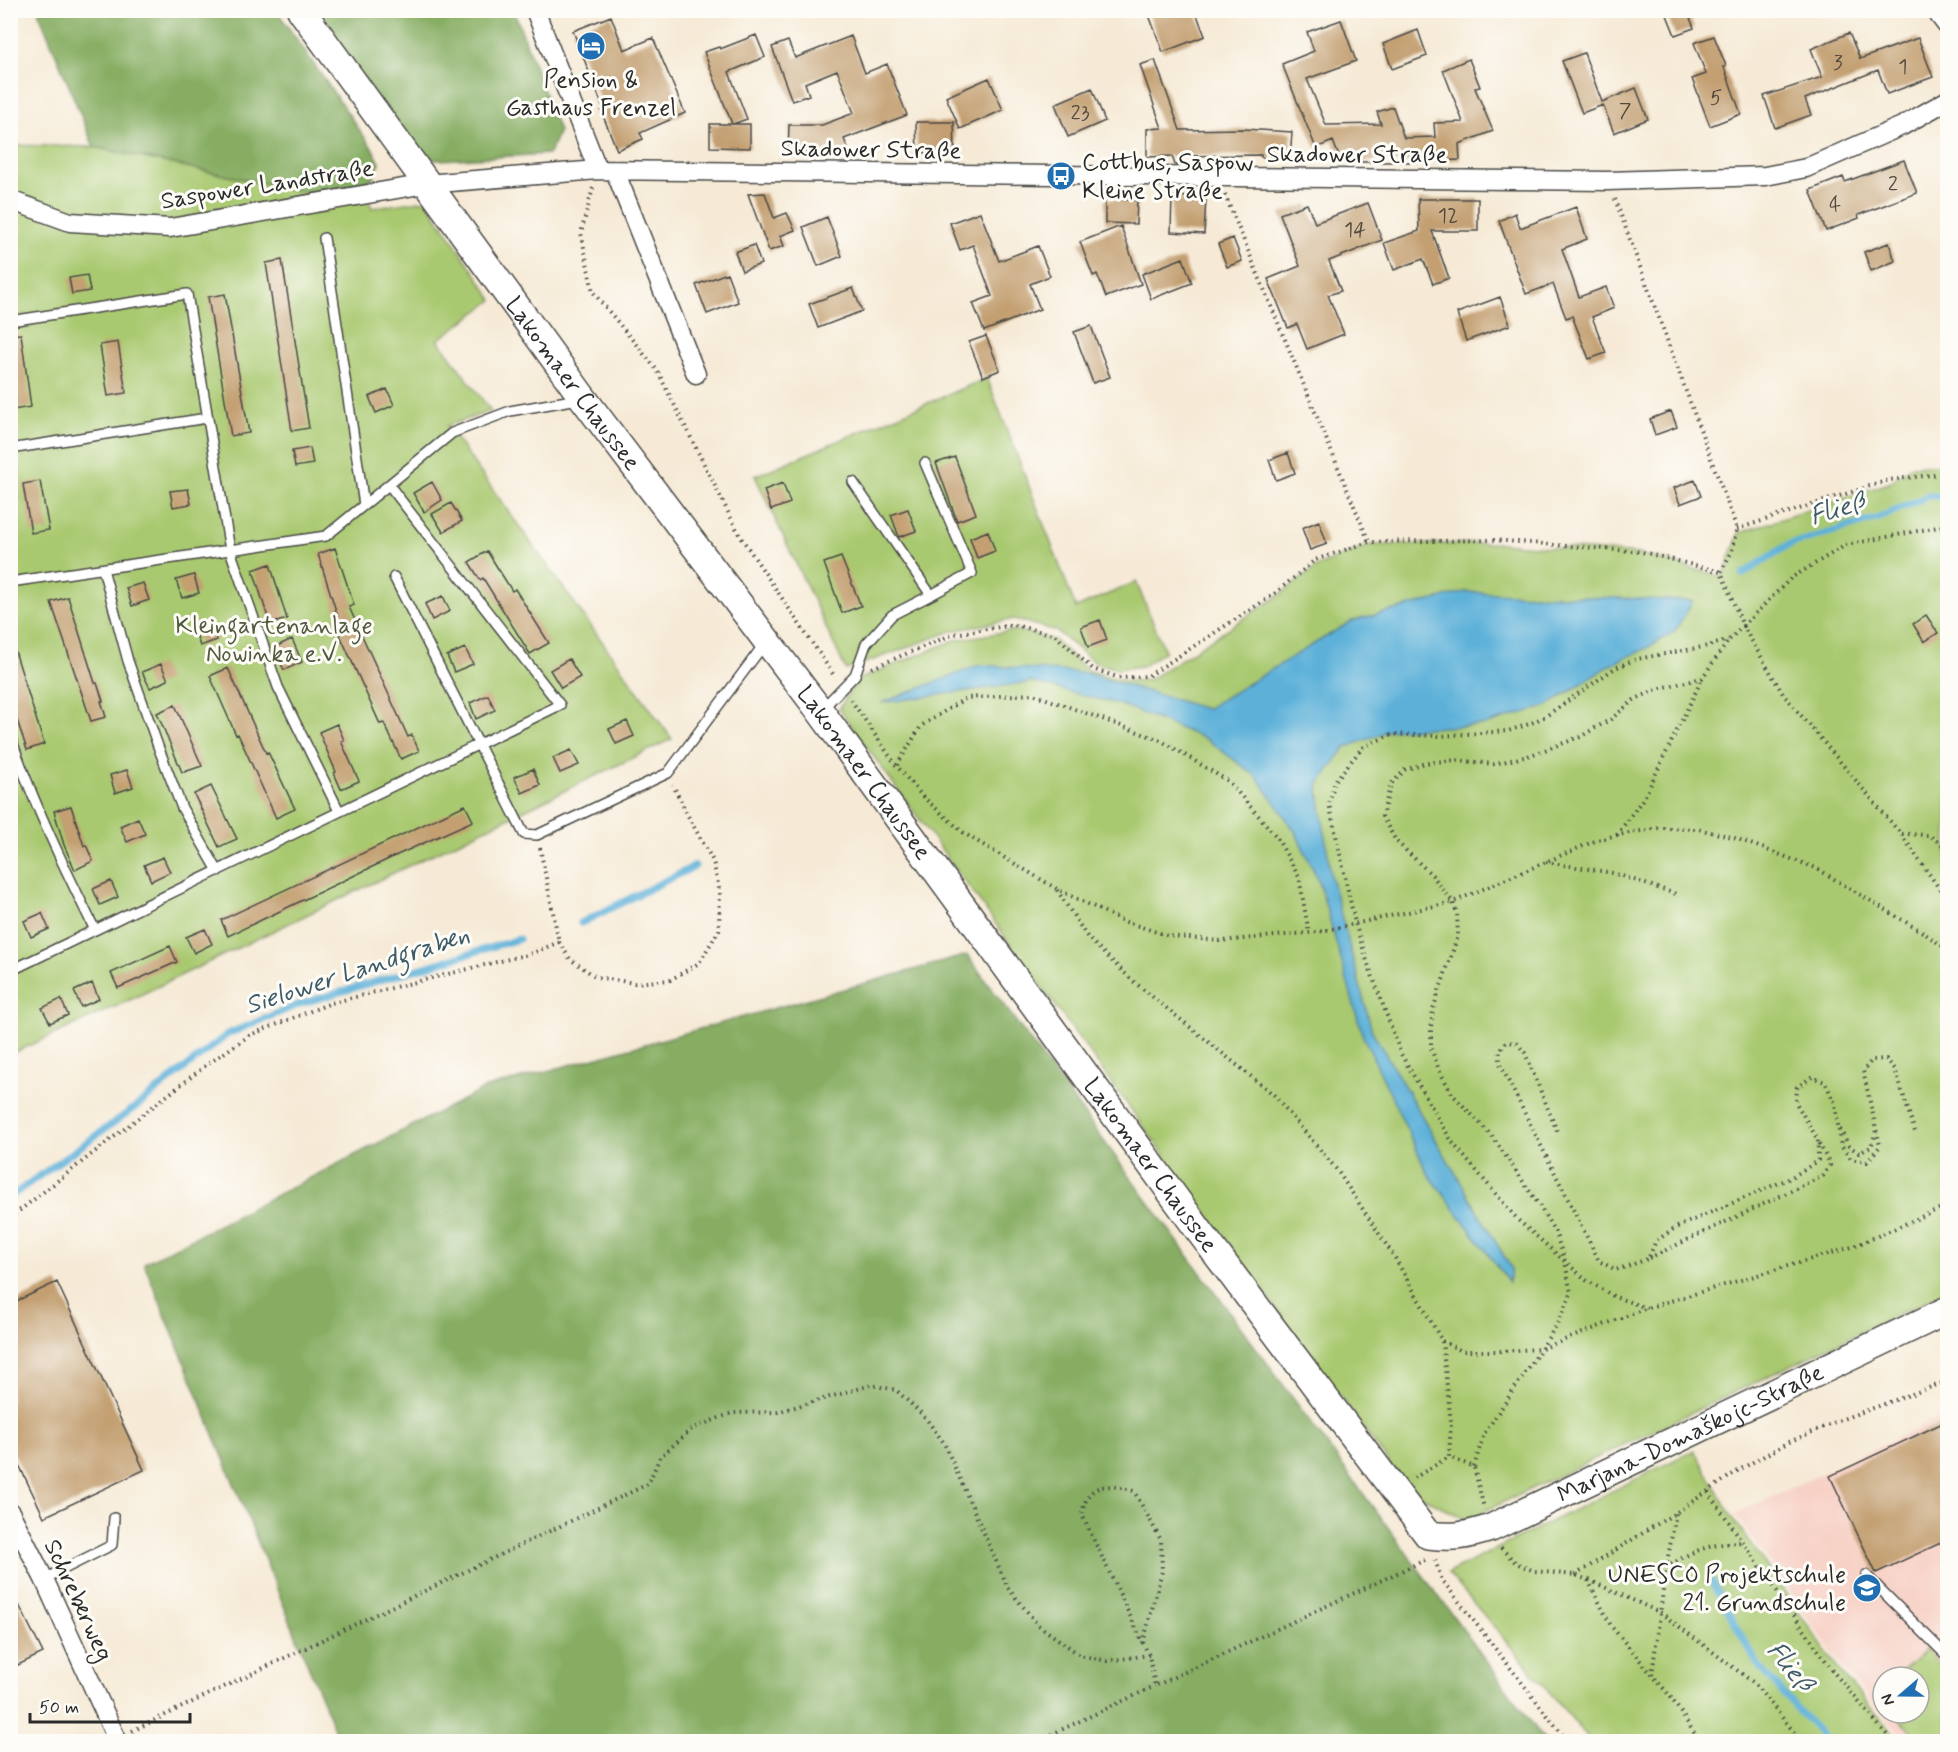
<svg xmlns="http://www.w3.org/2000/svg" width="1958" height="1752" font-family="Mynerve,sans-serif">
<rect width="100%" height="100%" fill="#fdfcf7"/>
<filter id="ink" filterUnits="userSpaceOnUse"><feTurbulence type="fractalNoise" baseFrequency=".0167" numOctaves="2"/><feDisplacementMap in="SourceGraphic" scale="12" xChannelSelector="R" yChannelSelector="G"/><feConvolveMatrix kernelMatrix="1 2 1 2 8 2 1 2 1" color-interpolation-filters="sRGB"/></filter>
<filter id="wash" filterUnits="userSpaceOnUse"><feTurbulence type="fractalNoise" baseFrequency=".008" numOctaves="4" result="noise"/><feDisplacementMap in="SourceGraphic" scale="24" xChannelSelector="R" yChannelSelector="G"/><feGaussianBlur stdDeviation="1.35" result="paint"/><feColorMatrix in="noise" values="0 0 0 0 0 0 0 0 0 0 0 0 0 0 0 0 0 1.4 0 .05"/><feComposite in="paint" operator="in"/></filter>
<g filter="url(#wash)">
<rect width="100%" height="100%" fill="#f6ead6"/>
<path fill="#f7d1c6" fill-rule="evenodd" d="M1947,1415V1741H1905L1839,1663L1735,1514ZM1883,1677H1919V1713H1883Z"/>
<path fill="#a9c970" stroke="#6a7a4e" stroke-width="1.5" d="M11,145L94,147L308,193L363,184L372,208L426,200L493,300L438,340L491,411L447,426L672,739L134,998L11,1054Z
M987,378L1076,608L1136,582L1165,651L1143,666L1118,669L1095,663L1056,631L1014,619L952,631L846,670L755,476Z
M1947,464V1291L1466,1520L1407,1488L839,709L857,680L955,640L1016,630L1054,640L1087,670L1125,681L1149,680L1277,597L1318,566L1370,545L1498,543L1640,554L1723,577L1739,533L1889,483L1911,466Z
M1694,1450L1731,1515L1838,1669L1900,1741H1591L1448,1573Z
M1926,1649L1947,1673V1741H1921L1894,1713H1919V1677H1895Z"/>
<path fill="#86ad62" stroke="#586c46" stroke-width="1.5" d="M38,11H277L374,151L380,163L374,177L363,184L308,193L94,147Z
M313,11H514L559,131L549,154L421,161Z
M967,955L1545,1741H339L144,1263L486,1088Z"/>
<path fill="#5db1d9" stroke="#446e82" stroke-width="1.5" d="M1465,592L1693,601L1675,631L1647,648L1612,664L1547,706L1484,725L1390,730L1345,748L1318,785L1331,877L1372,1031L1511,1268L1509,1282L1427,1172L1362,1034L1319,882L1295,831L1257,777L1206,739L1122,705L1031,682L881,703L980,665L1086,673L1206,709L1352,621Z"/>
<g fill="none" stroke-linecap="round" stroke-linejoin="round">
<path stroke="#5db1d9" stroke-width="7" d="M1743,574L1788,545L1879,518L1928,496H1948
M581,923L695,866
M10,1197L137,1106L228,1034L300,1004L519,939
M1711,1581L1758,1665L1827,1742"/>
</g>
<g id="blocks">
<path fill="#c39f71" d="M1147,10H1195L1205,36L1163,52Z
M1665,10H1687L1694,28L1675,35Z
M611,16L624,50L653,38L685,113L640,133L643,139L617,150L601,111L604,110L573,31Z
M1341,20L1356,61L1307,79L1326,125L1381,124L1377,112L1393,107L1404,138L1435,137L1434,123L1463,122L1443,70L1469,59L1480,87L1475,88L1493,131L1459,144L1460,160L1413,162H1341L1333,141L1316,148L1282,64L1314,51L1307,32Z
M1418,30L1427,56L1392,69L1383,44Z
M1849,33L1860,59L1918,38L1933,77L1887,94L1878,70L1805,99L1811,115L1775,128L1764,96L1822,77L1811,49Z
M756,35L765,57L729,72L747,119L733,124H750V148L710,147V124H732L704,52L719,47L720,49Z
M851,36L865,73L887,64L907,115L844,139L848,149L831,155L830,153H788L789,125H822L854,113L837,70L805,83L809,95L792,101L772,47L788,41L795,58Z
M1714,36L1726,66L1724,67L1741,114L1710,126L1692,79L1706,74L1694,43Z
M1584,53L1602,102L1636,88L1648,119L1614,133L1603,105L1582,113L1562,61Z
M1155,60L1180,130L1244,129L1292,132L1290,159L1261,157V155L1180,156L1181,165H1175L1172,156L1147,157V129L1162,128L1140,65Z
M989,78L1003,110L960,129L946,97Z
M1092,88L1105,121L1068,137L1055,104Z
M916,122H954L955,152L917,153Z
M1904,160L1917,193L1858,215L1859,218L1826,231L1810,190L1843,177L1845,182Z
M765,193L774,218L787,213L795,230L780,236L784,246L769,251L748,194Z
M1172,196L1206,198L1204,234L1171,232Z
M1105,199L1137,200L1136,224L1105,223Z
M1418,199H1478V231H1432L1449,278L1433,284L1423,259L1394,270L1384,243L1419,231Z
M1368,203L1382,240L1329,261L1341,291L1328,295L1344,334L1307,349L1297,324L1288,328L1268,279L1300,266L1280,214L1307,204L1315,223Z
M1576,207L1587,239L1562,249L1579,297L1606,287L1614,308L1592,317L1606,353L1589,359L1572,316L1566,318L1553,284L1526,294L1499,221L1515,213L1520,228Z
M980,212L999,261L1038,246L1050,276L1030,284L1040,309L984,331L973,303L992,296L973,245L960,250L950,223Z
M827,217L842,256L818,266L803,227Z
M1121,226L1141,284L1106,297L1097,274L1093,276L1080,242Z
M1233,238L1242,261L1227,267L1218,244Z
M1889,243L1895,261L1871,271L1864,252Z
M754,245L761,264L742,271L735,252Z
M1183,258L1192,283L1151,299L1142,274Z
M282,260L309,428L292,431L266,263Z
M727,273L738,302L707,314L696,285Z
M87,275L90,291L72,294L69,278Z
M853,288L862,311L818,328L809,304Z
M225,294L249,433L231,436L208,297Z
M1500,297L1510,325L1466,341L1457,313Z
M1091,326L1110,377L1093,383L1074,332Z
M21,334L31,407L13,410L10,397V335Z
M986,336L1000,370L983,377L969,342Z
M118,342L126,393L108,396L100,345Z
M387,389L394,405L376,413L369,397Z
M1671,411L1677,427L1655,435L1650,419Z
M310,448L313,464L295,467L292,451Z
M1288,453L1295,473L1276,480L1269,460Z
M955,457L976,514L957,521L936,463Z
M1695,480L1701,496L1680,504L1674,488Z
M40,481L49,530L31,533L23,484Z
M432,482L442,500L424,512L413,493Z
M783,483L790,503L771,510L764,490Z
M188,489L191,504L173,507L170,491Z
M451,503L462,521L443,532L432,514Z
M908,509L916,531L899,537L891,515Z
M1319,521L1327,544L1310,550L1302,528Z
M988,531L995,551L977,558L970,538Z
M335,548L354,605L349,607L408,737L412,735L419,751L401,759L384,723L380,724L340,635L343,633L318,554Z
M487,551L512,591L515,589L549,643L530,654L483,578L480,580L469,562Z
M841,557L861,606L842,613L824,563Z
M270,564L287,619L270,624L253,570Z
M194,575L199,593L182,598L176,580Z
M143,583L149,600L132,606L126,588Z
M443,596L450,611L432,620L425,604Z
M68,597L95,683H97L103,701H101L106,717L91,721L51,602Z
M1926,615L1938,633L1924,642L1913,624Z
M1100,620L1107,640L1088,647L1081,627Z
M211,623L217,640L200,646L194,628Z
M292,639L302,662L284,670L277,655L279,654L277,646Z
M465,648L473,664L454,672L447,656Z
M15,651L44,744L27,750L10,699V652Z
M569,659L580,677L561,688L550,670Z
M161,664L168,680L150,688L142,672Z
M228,668L266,753L268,752L295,809L276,818L238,734L236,735L210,676Z
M488,695L495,710L476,719L470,703Z
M175,705L202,766L184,772H182L157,713Z
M627,721L634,736L616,744L609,729Z
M337,724L344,740L341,741L359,781L341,789L334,773L336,772L319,732Z
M571,750L579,765L560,773L553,758Z
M533,769L540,785L522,793L514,777Z
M127,770L133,787L115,793L110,775Z
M211,786L237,839L219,847L194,794Z
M465,805L473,821L397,855L228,936L221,920Z
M71,806L84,846L86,845L93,861L75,870L64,845L54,811Z
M138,818L145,834L127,842L120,826Z
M163,857L170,872L151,881L144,865Z
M111,881L118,897L100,905L93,889Z
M42,913L49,929L31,937L24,921Z
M205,929L212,944L194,953L186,937Z
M170,946L177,962L118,988L111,973Z
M92,983L99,999L81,1007L74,991Z
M61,999L68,1015L50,1023L42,1008Z
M57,1282L144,1470L44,1517L10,1446V1304Z
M1947,1421V1540L1876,1573L1830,1476Z
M10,1587L43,1653L18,1665L10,1649Z"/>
</g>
</g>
<g filter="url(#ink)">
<use href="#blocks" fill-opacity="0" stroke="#494845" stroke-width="1.5"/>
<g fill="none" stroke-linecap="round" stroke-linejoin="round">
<g stroke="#494845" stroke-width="12">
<path id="lane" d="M324,238L364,505L452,433L510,411L578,399
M10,321L187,294L230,550L278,687L339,811
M10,449L207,418
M925,463L972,573L931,595
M103,569L128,661L159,749L182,808L218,871
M394,577L524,834L537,835L668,773L765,643
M10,582L326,536L364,505
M821,710L855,675L866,644L892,615L931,595L853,482
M10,735C33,803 64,867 95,930
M10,971L560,705L389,485
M1866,1575L1948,1657
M44,1579L112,1545L114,1518"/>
</g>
<g stroke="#494845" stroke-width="21">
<path id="street" d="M535,10L598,170
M1935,10L1948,27
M615,171L696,374
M10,200L70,222L170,228L426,184L598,170L1608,181L1765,176L1806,168L1902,126L1948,100
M10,1512L44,1579L118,1742"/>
</g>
<g stroke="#494845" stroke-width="30">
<g id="secondary">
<path id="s1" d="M301,10L583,398L820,711L1200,1232L1428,1535C1454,1538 1466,1536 1491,1528L1948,1310"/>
</g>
</g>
<path stroke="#494845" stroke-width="4" stroke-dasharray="1.5 4.5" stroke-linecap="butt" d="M593,188L581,233L593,292L657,370L740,536L835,677
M1225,195L1369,542
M1615,199L1737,529L1732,551L1721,572L1743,626L1791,578L1846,545L1948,525
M1737,529L1889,480L1948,473
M872,668L954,634L1014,625L1055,635L1093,669L1120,678L1148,676L1273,595L1315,560L1369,542L1494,540L1642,552L1721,572
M851,700L896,765L923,797L965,834L1057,889L1123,921L1169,936L1221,941L1318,932L1453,902L1597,840L1617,835L1659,828L1698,829L1732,837L1816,868L1924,933L1948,950
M897,765L921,726L966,698L1033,694L1160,740L1228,781L1276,836L1299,877L1309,933
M1902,834L1929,835L1948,849
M1617,835L1645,796L1702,679
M540,848L559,942L570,959L596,977L634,983L670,980L699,963L719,930L720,893L713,861L688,816L673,785
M1546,862L1613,873L1676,894
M1057,890L1088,938L1133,981L1274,1095L1337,1170L1395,1258L1442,1341L1451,1423L1449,1457L1474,1467L1484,1508
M1840,1129L1849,1146L1859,1153L1871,1147L1876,1132
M1557,1131L1525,1053L1517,1043L1507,1042C1498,1050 1499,1055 1501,1066L1599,1261L1616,1270L1648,1259L1656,1241L1675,1228L1788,1179L1804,1170L1818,1160V1140L1796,1103L1797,1087L1812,1077L1825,1082L1835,1103L1841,1146L1851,1159L1867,1162L1880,1146L1863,1071L1872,1060L1886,1059L1895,1069L1916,1135
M10,1218L205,1066L250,1035L331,1003L533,953L559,942
M1649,1258L1823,1176L1830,1165L1818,1141
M1647,1308L1615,1297L1586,1280L1518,1220L1452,1142L1401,1054L1368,964L1355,923L1329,803L1335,781L1363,747L1392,734L1440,736L1508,731L1529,724L1546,716L1615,668L1637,659L1708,646L1728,640
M1442,1341L1462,1351H1500L1541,1349L1556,1326L1571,1294L1565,1261L1555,1232L1539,1205L1492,1136L1452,1094L1439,1070L1431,1048V1028L1433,1009L1458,936L1457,913L1453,902L1432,875L1396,841L1382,816L1391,784L1405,770L1425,763L1455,760L1494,764L1528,756L1580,737L1611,719L1634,700L1657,689L1702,678L1729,640L1743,626L1783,694L1901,834L1948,901
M1474,1467L1484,1434L1541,1349L1647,1308L1855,1246L1948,1205
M1414,1478L1449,1457
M1708,1492L1835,1674L1893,1742
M1501,1548L1516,1563L1534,1571L1575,1575L1588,1580L1611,1626L1670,1696L1700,1742
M1435,1560L1442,1580L1568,1742
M1666,1568C1692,1550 1711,1544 1742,1542
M1575,1575L1677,1512L1739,1470L1787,1443L1840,1420L1948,1381
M1589,1580L1661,1613L1754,1683L1802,1742
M1143,1643L1162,1571L1161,1540L1134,1491C1106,1483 1087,1482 1082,1515L1143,1643L1149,1655L1155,1686L1425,1560
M1652,1675L1666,1568L1676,1513
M132,1731L648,1484L660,1457L693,1428L732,1413L778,1412L871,1385L896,1390L924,1416L944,1443L1008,1588L1038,1625L1080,1655L1107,1661L1149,1655
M1035,1742L1155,1686"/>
<use href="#lane" stroke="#fff" stroke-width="9"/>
<use href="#street" stroke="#fff" stroke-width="18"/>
<use href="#secondary" stroke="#fff" stroke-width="27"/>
</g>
</g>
<defs>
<g id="hotel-disc" transform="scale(1.5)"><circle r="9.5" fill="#1f6fb2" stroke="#fdfcf7"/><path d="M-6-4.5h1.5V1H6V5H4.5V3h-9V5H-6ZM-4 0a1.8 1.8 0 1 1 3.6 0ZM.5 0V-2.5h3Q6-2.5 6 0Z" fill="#fff"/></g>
<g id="bus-disc" transform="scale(1.5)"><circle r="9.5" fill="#1f6fb2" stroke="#fdfcf7"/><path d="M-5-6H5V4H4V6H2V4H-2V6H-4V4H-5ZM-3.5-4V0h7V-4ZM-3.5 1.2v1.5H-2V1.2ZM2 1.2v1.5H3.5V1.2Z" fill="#fff"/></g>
<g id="school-disc" transform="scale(1.5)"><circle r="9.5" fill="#1f6fb2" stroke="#fdfcf7"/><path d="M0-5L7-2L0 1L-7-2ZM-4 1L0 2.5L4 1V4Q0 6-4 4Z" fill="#fff"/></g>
</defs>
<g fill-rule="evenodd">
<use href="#hotel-disc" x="591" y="46"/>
<use href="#bus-disc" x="1061" y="176"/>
<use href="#school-disc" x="1867" y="1588"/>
</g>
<g text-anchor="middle" stroke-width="6" stroke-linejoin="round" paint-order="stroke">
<g font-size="21" fill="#51483c">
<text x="1838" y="69">3</text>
<text x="1903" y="73">1</text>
<text x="1716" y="104">5</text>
<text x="1625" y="117">7</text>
<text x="1080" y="119">23</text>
<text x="1893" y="190">2</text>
<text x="1835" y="211">4</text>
<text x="1448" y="222">12</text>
<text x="1355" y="236">14</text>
</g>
<g font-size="24" fill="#2b2b2b" stroke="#fdfcf7">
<text x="591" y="87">Pension &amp;<tspan x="591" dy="28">Gasthaus Frenzel</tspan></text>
<text x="1082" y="170" text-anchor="start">Cottbus, Saspow<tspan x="1082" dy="28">Kleine Straße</tspan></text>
<text x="1846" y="1582" text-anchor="end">UNESCO Projektschule<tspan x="1846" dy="28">21. Grundschule</tspan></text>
</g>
<g font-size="24" fill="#2b2b2b" stroke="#fdfcf7">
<text transform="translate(871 149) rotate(1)" y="8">Skadower Straße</text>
<text x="1357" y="162">Skadower Straße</text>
<text transform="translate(267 184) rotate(-9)" y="8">Saspower Landstraße</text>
<text dy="8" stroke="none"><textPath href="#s1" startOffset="462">Lakomaer Chaussee</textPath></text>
<text dy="8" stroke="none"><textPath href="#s1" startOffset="948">Lakomaer Chaussee</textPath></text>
<text dy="8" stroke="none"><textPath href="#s1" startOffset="1434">Lakomaer Chaussee</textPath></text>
<text dy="8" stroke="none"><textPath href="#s1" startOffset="2181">Marjana-Domaškojc-Straße</textPath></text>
<text transform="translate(79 1600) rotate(65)" y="8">Schreberweg</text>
</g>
<g font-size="24" fill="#515a40" stroke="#fdfcf7">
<text x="274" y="633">Kleingartenanlage<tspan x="274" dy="28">Nowinka e.V.</tspan></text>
</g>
<g font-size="26" font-style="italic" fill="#3c5a68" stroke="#fdfcf7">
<text transform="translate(1837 508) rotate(-17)" y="9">Fließ</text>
<text transform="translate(357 969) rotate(-18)" y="9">Sielower Landgraben</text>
<text transform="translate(1791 1666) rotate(51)" y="9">Fließ</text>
</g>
</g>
<rect width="1958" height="1752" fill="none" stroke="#fdfcf7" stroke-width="36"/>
<g transform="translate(1901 1695) rotate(250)"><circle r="28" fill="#fdfcf7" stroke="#a9a8a5" stroke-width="1.5"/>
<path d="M0-4.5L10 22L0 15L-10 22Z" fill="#1f6fb2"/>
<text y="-9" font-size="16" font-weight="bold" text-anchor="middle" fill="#2b2b2b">N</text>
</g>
<path d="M30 1713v9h160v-9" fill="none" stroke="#2b2b2b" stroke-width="3"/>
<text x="39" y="1713" font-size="18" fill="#2b2b2b" stroke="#fdfcf7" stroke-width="4.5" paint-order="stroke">50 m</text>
</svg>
